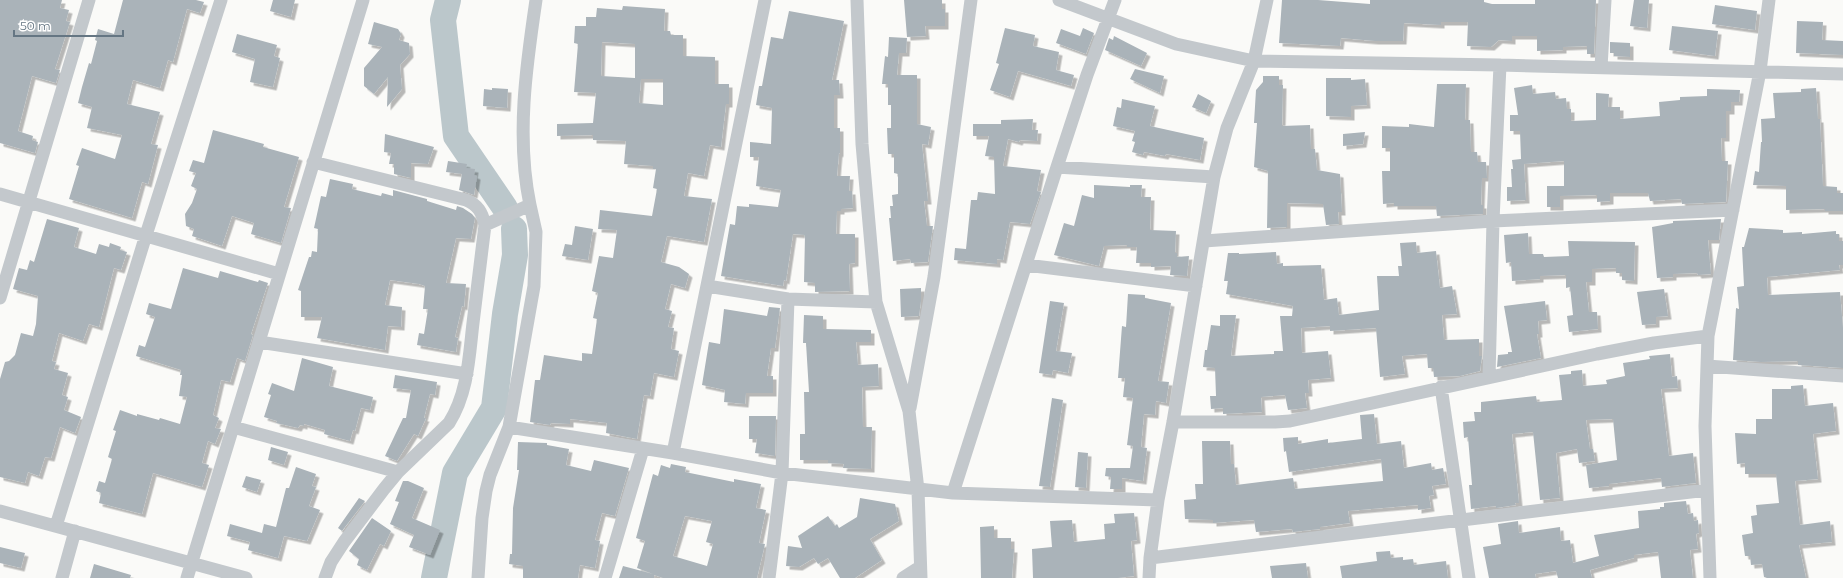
<svg xmlns="http://www.w3.org/2000/svg" width="1843" height="578" font-family="Montserrat,sans-serif">
<defs>
<filter id="shadow"><feDropShadow dx="3.5" dy="3.5" stdDeviation="0" flood-color="#0004"/></filter>
</defs>
<rect width="100%" height="100%" fill="#fafaf8"/>
<g fill="none" stroke-linecap="round" stroke-linejoin="round">
<path stroke="#bbc7cb" stroke-width="26" d="M448,0L443,20L456,136L505,208
M434,578L455,473L494,408L505,314L515,255L514,229"/>
</g>
<path fill="#aab3b9" fill-rule="evenodd" filter="url(#shadow)" d="M0,0H62L60,8L69,10L66,21L70,22L55,69L60,70L56,83L32,76L18,131L33,136L32,140L38,142L35,153L0,143Z
M123,0H196L204,2L200,13L187,9L173,62L168,60L160,88L133,80L127,104L160,112L151,144L158,145L148,184L142,182L132,218L69,199L79,166L76,165L82,148L115,159L122,135L87,128L92,107L78,103L82,87L89,63L91,64L97,41L95,40L98,29L114,34Z
M273,0H295L291,17L270,11Z
M904,0H942V9H945V26H925L926,36L907,37Z
M1282,0H1318L1370,4V0H1484V2L1492,4H1535V0H1596L1594,54H1587V46L1563,47V50L1537,51V36H1512V41L1499,40L1491,47L1467,46L1468,22H1441V25L1404,23L1403,41H1375L1341,38L1340,46L1279,43Z
M1634,0H1649L1647,28L1630,26Z
M1715,5L1757,11L1755,30L1712,24Z
M623,6L665,9L664,31H670L671,35H683V56L715,57V84H729V104H726L721,147L710,145L704,176L688,173L684,196L712,199L704,242L667,236L661,262L679,267L689,274L685,288L671,284L665,309L672,311L668,327L674,328L671,349L679,351L674,377L654,373L650,396L644,395L637,439L606,433L607,423L570,419V424L551,423L550,425L530,422L535,380H540L544,355L582,361V353L592,354L597,319L593,318L598,293L592,291L599,256L613,258L617,230L598,229L600,210L652,216L657,189L653,188L656,169H653V166L624,164L626,141L593,140V135L557,136V124L593,123L596,93L574,92L578,44L574,43L575,26H586V17H596L597,8L622,10ZM602,42L635,44V78L601,76ZM641,79H663V105L639,103Z
M789,11L844,21L832,80H839L840,95H834V128H840V154L839,153L837,176H850L849,191H852L853,208L841,209V211H837L836,234H855V263L849,264L850,291L815,292V283L804,282L805,235L793,234L786,281L784,280L783,286L721,276L730,224L735,225L737,206L749,207V204L778,207L781,190L756,186L759,157H750V142L771,144L772,108L756,105L759,86H762L771,37L783,39Z
M1797,21L1823,22L1822,40L1843,41V55L1796,53Z
M374,22L398,29L401,34L399,40L409,43L410,54L400,65L402,89L387,107L388,77L374,94L364,86V68L382,47L368,44Z
M1672,26L1718,31L1715,56L1669,50Z
M1005,28L1035,35L1033,46L1059,52L1056,70L1074,75L1071,86L1018,71L1010,97L990,90L999,64L996,63Z
M1083,28L1094,33L1086,54L1056,43L1061,29L1080,36Z
M237,34L277,45L274,56L280,58L273,87L250,82L255,59L232,52Z
M1114,36L1147,53L1141,66L1105,50L1109,38L1113,40Z
M889,37L907,38L906,53H899L897,75H917V124L931,127L928,145L922,144L928,201H924L927,226H933L928,262L911,263L910,259L893,261L889,218H891L890,206H893L892,195L898,194V174L894,173V154H888L887,128H891V105H888V84H882L885,56L888,57Z
M1610,42L1630,43V57L1614,56V53H1610Z
M1135,69L1164,76L1160,93L1130,79Z
M1263,76H1279V85H1283L1282,126L1310,125L1311,149H1315L1317,170L1340,174L1342,212H1338L1339,224L1326,225L1323,204L1287,203V227L1267,228L1268,171L1254,167L1257,123H1254L1256,90L1263,82Z
M1326,78H1351V80L1365,79L1367,105L1351,106V117L1326,116Z
M1437,84H1466L1465,120H1470L1471,152H1477L1478,162H1486L1487,178H1482L1481,205H1483V214L1437,216L1436,206H1394V203L1383,204L1382,171H1390V148H1382V126L1409,127V124L1434,127Z
M1532,85L1533,94L1555,92L1556,99L1566,98L1567,109H1571V121L1596,120V93L1609,94L1608,107H1620V119L1660,116L1659,102L1680,100V97L1707,96V89L1740,90L1739,102H1731V111H1726V138H1721L1722,161H1728L1726,202L1682,204L1681,199L1650,201L1648,193H1610V201L1597,202V195L1560,196V207H1547V186H1564V161L1524,164L1526,200L1507,201V187H1512L1511,169H1513L1512,160L1521,159L1520,131H1510V115H1518L1514,88Z
M492,88L508,89L507,108L483,106L484,89L492,90Z
M1816,88L1818,119H1820L1823,186L1837,187V193H1843V211H1825V209L1786,210V186L1753,185L1755,171L1759,172L1761,142H1762L1761,119L1775,118L1773,93L1801,92V89Z
M1198,94L1211,101L1206,113L1192,107Z
M1122,99L1155,106L1150,126L1204,138L1200,160L1166,154L1165,156L1144,152L1143,155L1132,152L1135,142L1132,141L1135,131L1113,126L1117,107L1121,108Z
M1033,119L1032,130H1038L1037,141L1020,140L1019,142L1008,139L1003,166L1041,170L1037,191L1041,192L1030,224L1010,222L1003,260L997,259V264L954,260L955,248L966,249L971,200H977L978,192L995,194L994,157L985,156L989,136H973V124H1001V120Z
M213,130L264,144L263,147L299,157L284,207L291,208L281,243L251,234L254,223L232,216L222,246L192,236L194,229L186,226L185,214L192,203L197,189L191,186L196,173L189,171L193,160L204,163Z
M1365,132L1363,144L1343,146V134Z
M385,134L434,147L428,164L411,163V178L394,174V164H389L391,153L384,152Z
M448,161L467,164L466,168L475,169L474,175L477,176L474,195L459,190L462,174L446,172Z
M330,179L353,184L352,189L381,196L382,193L393,196V190L427,199V201L456,210L457,206L463,208L472,214L475,218L471,239L456,238L446,283L466,284L464,307L462,306L455,337L458,338L456,352L417,345L419,333L424,334L428,309H423L425,286L419,284L390,280L385,305L402,307L401,327L388,326L385,350L317,338L322,317H301V291L298,290L309,257H311L312,251L317,252L318,229L314,228L321,196L326,197Z
M1094,185L1130,187V185H1142L1141,197H1151L1150,230L1176,231L1175,253H1177V257L1189,256L1187,276L1170,275L1171,266L1151,267V263H1136L1137,247H1127V245L1104,246L1099,266L1054,255L1064,223L1074,226L1082,195L1094,198Z
M47,219L79,228L74,247L96,254L99,244L109,247L110,243L121,247L120,250L127,252L121,270L114,268L99,327L89,324L83,341L59,333L52,361L56,362L54,369L68,373L62,395L68,397L64,410L81,417L75,433L60,427L51,458L45,457L39,476L28,472L25,483L0,477V379L5,362L9,361L15,355L21,333L33,336L36,324L38,296L13,289L19,268L27,270L30,260L34,262Z
M1721,219L1719,240H1708L1711,274L1698,275L1697,273L1673,274V277L1657,278L1652,227L1673,223V221Z
M575,226L593,229L588,260L562,256L565,244L572,245Z
M1749,228L1783,230V233L1802,232V234L1836,231V234H1839V241H1843V265H1839L1840,270L1767,277L1768,295L1840,292L1843,328V368L1798,365V361L1761,362L1733,360L1736,308L1739,309L1737,287L1744,286L1742,247H1744Z
M1528,233L1529,254H1543L1544,257L1569,256L1568,241L1635,242L1634,281L1622,280V273H1616V268L1592,269V282H1586L1589,312H1597L1598,329L1569,332L1567,316L1573,315L1570,287L1566,288V275L1540,276V279L1512,281L1511,262L1506,263L1504,235Z
M1416,242L1417,253L1436,251L1440,288L1452,286L1457,314L1442,315L1444,340L1479,339V356H1482L1480,371L1460,376L1434,377L1433,368H1428L1427,354L1402,356L1405,374L1380,377L1376,328L1330,331V326L1301,328L1302,353L1328,351L1331,378L1308,380L1309,393H1305L1307,408L1288,410L1285,395L1261,397L1262,412L1223,414V408L1211,409L1210,396H1216L1215,368L1203,367L1205,350H1207L1211,325L1220,326V315H1236L1231,356L1274,354V351H1283L1280,316H1292L1293,306L1226,294L1228,281H1224L1228,253H1239V254L1276,252L1277,264L1283,263V266L1321,265L1324,300L1337,298L1339,315L1379,310L1377,276H1399L1398,266H1402L1400,243Z
M183,268L218,278L220,271L258,282L259,280L268,283L251,334L253,335L245,361L237,358L230,382L221,380L213,415L219,418L215,428L221,429L215,444L208,441L202,463L209,465L202,487L153,473L142,514L99,503L101,493L96,491L99,481L105,483L112,459L108,457L116,431L113,430L120,410L137,416V414L159,420L160,418L180,424L187,397L179,396L182,375H180L181,370L136,356L139,345L145,347L155,317L146,314L149,303L171,309Z
M921,288V301L919,316L901,317L900,289Z
M1664,289L1668,316L1656,317V324L1642,325L1637,292Z
M1128,294L1145,295V298L1171,303L1158,381L1169,382L1166,403L1156,401L1155,415L1144,414L1141,447L1147,448L1143,481L1122,478V489H1110L1111,477L1105,476L1106,468H1130L1133,446L1127,445L1133,398L1123,397L1125,378H1118L1122,326L1126,327Z
M1050,301L1064,303L1056,351L1072,353L1068,373L1053,370L1052,375L1039,373Z
M1545,301L1547,320L1538,321L1539,334H1537L1541,358L1497,367L1498,355L1508,354V352H1512L1504,306Z
M769,307L780,308L775,348H771L767,376H773V393H746L745,404L724,402L725,390L702,385L709,342L720,344L724,309L767,316Z
M804,315L823,316V329L871,330V342H856L858,365L878,364L879,386L862,387L863,427H872L871,469L843,468L844,464L828,463V460H800V434H805L804,392H809L806,343H803Z
M1670,354L1672,377L1677,376L1678,388L1661,389L1669,456L1693,453L1696,483L1662,487L1661,478L1609,484V486L1589,488L1586,465L1617,460L1613,419L1586,420L1590,449H1593L1595,461L1579,463L1577,449L1556,453L1560,498L1540,500L1533,432L1512,434L1519,503H1515L1516,505L1496,508V506L1471,509L1469,485H1472L1468,437L1464,438L1463,422L1475,421L1474,412H1481V402L1536,396L1537,402L1562,400L1559,375L1571,374V371L1582,370L1583,386L1607,384L1606,380L1625,376L1623,363L1650,359L1649,356Z
M302,358L333,367L329,386L373,397L370,410L361,408L355,431L353,430L350,441L324,434L325,430L304,424V426L300,425L298,428L276,423L277,421L264,417L271,395L268,394L272,383L294,391Z
M395,375L437,382L435,395L430,394L424,418H426L418,436L414,434L397,461L385,456L403,418H406L411,390L393,388Z
M1803,385L1805,406L1833,403L1836,431L1813,434L1818,479L1795,481L1800,525L1830,521L1832,542L1799,545L1806,578H1767L1764,577L1762,564L1751,565L1750,556H1745L1742,535L1753,533L1751,516L1757,515L1756,505L1779,503L1776,474H1745V463L1737,464L1735,433L1756,434V419H1772V389H1791V386Z
M1052,398L1063,400L1050,487L1039,486Z
M1374,414L1377,444L1401,441L1404,468L1431,463L1432,470L1443,468L1446,484L1432,486L1434,495L1429,496L1431,508L1418,510V505L1348,511L1350,523L1320,527V529L1293,532L1292,529L1256,532L1254,520L1213,523V520L1185,519L1184,500L1196,499L1195,484H1203L1202,441H1230L1231,464H1234L1236,485L1293,478L1295,489L1383,481L1381,459L1289,472L1286,451L1284,452L1283,438L1298,437V444L1328,439V443L1362,439L1360,415Z
M749,416H776L775,456L755,453L757,439H749Z
M518,442L547,443V445L569,449L566,465L591,471L594,460L629,468L615,516L602,513L595,540L600,541L595,568L580,565L578,578H523V566L509,564L510,554H512L513,508L519,470H517Z
M271,447L288,452L284,465L268,460Z
M1078,452L1088,453L1086,488L1075,487Z
M671,464L686,467L685,472L734,482V479L761,484L756,508L766,510L759,543L765,544L757,578H663L654,575V578H619L623,566L653,574L637,568L645,541L636,538L653,474L658,476L661,465L670,468ZM685,516L712,521L706,542L713,544L707,566L673,556Z
M296,467L316,474L312,486L316,487L309,506L320,510L307,541L284,536L278,558L248,550L250,542L227,536L230,524L262,533L264,524L276,527L286,488H289Z
M246,476L261,480L257,492L242,487Z
M403,481H408L424,488L412,518L440,530L430,555L409,547L414,535L390,524L399,502L395,501Z
M359,498L365,501L342,531L338,528Z
M860,498L895,504L899,521L870,539L882,560L855,578H840L828,558L818,564L814,558L799,567L786,566L788,546L802,548L798,536L828,516L835,526L837,524L839,528L857,517Z
M1686,501L1688,514L1693,513L1694,521L1698,520L1699,533L1696,534L1698,549L1690,550L1693,578H1661L1658,552L1634,555V558L1590,570L1592,578H1558L1556,571L1535,574L1536,578H1489L1483,547L1501,544L1498,524L1518,521L1519,533L1560,527L1561,541L1570,540L1573,563L1599,556L1594,535L1639,528L1638,511L1660,509V507H1664V503Z
M1134,513L1137,540L1131,541L1134,576L1118,578H1033L1032,549L1052,547L1050,521L1072,520L1074,542L1105,539L1104,524L1115,523L1114,514Z
M372,518L391,531L384,546L380,544L367,570L357,565L359,559L349,551Z
M994,526V538H1011V549H1014L1012,578H981L980,527Z
M0,547L25,553L21,568L0,563Z
M1390,551L1391,558L1403,557V560L1413,559L1414,565L1446,561L1448,578H1342L1340,566L1377,561L1376,552Z
M1306,563L1308,578H1272L1270,566Z
M94,564L131,575L130,578H90Z"/>
<g fill="none" stroke-linecap="round" stroke-linejoin="round">
<path stroke="#c3c8cc" stroke-width="13" d="M857,0L862,144L876,302L909,411L918,490L921,578
M1059,0L1176,44L1254,61L1500,65L1843,74
M1601,67L1605,0
M313,162L466,200C478,205 482,212 485,225C481,258 477,290 473,323C469,357 468,393 449,423L398,472L384,489L344,542L331,562L325,578
M1057,167L1214,177
M0,194L279,274
M485,225L530,205C516,138 526,67 536,0
M1204,241L1493,221L1733,210
M1026,265L1196,286
M707,286L788,299L876,302
M0,298L89,0
M259,342L467,374
M1707,366L1843,376
M1489,377L1493,221L1500,65
M1441,387L1469,578
M910,408L934,277L971,0
M1173,422H1275L1290,421L1597,354L1654,343L1708,336
M233,427L398,472
M509,427L673,453L782,473L953,493L1057,167L1087,75L1115,0
M673,453L765,0
M953,493L1158,500
M0,511L246,578
M56,526L146,235L221,0
M1150,558L1707,490
M62,578L75,531
M187,578L363,0
M478,578L482,518L486,491L490,475L509,427L534,286L536,232L530,205
M605,578L643,449
M769,578L782,473L788,299
M903,578L920,567
M1149,578L1150,558L1158,500L1173,422L1214,177L1227,128L1254,61L1267,0
M1710,578L1705,426L1708,336L1760,71L1769,0"/>
</g>
<path d="M14 30v6h109v-6" fill="none" stroke="#657683" stroke-width="2"/>
<text x="20" y="30" font-size="12" fill="#657683" stroke="#ffffff" stroke-width="3" paint-order="stroke">50 m</text>
</svg>
